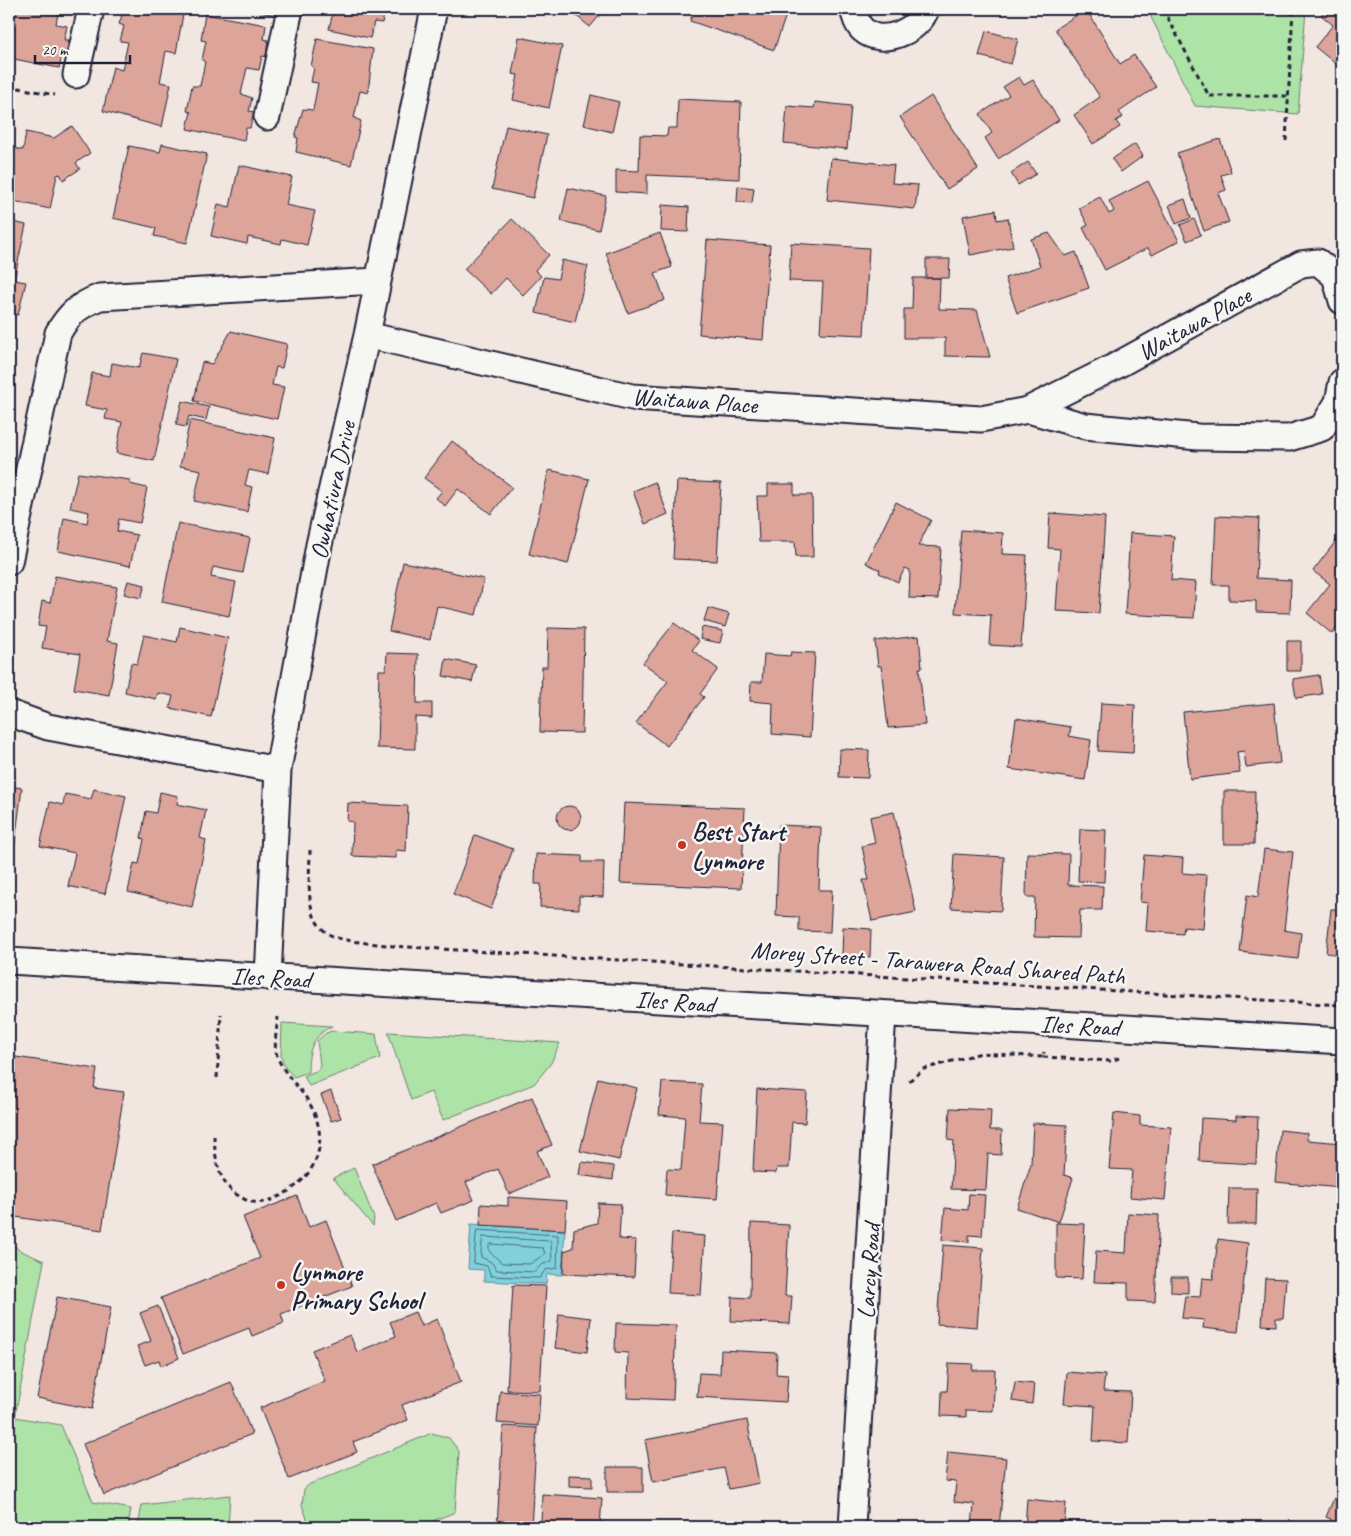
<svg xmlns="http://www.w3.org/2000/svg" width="1351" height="1536" font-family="Caveat,sans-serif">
<rect width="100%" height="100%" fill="#f1e6e0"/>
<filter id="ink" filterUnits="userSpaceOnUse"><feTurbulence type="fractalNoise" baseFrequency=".02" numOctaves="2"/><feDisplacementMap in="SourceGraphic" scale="10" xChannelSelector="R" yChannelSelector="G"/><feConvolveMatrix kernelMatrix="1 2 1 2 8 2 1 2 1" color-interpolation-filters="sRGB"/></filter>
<g filter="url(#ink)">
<path fill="#ade3a6" stroke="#688270" d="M1147,9H1306L1298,114L1195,106Z
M282,1023L332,1026C312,1036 308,1051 308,1072L294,1077L284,1066L281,1055Z
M332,1031L376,1034L380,1058L309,1086L304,1076L318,1070L320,1065L317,1041L326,1033Z
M388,1032L560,1043L551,1063L534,1084L443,1120L431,1092L411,1100Z
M354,1168L374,1218L373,1226L333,1178Z
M9,1240L19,1250L44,1261L15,1417L61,1425L93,1502L131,1509L128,1527H9Z
M432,1433L449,1438L459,1451L455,1512L418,1527H310L302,1505L304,1489L310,1484Z
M230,1495L228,1527H138L142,1505Z"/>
<path fill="#81d1dc" stroke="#5b8b9c" d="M471,1224L565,1230L562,1275L547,1274L546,1284L484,1281V1270L468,1269Z"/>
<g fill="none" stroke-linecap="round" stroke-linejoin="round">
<path stroke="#48687b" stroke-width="1" d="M477,1230L558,1235L557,1268L545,1270L540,1278L491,1276L487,1266L474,1263Z
M483,1237L551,1241L552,1261L541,1265L535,1272L497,1270L491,1262L481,1257Z
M491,1244L543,1248L545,1254L530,1264L502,1263L489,1251V1246Z"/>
</g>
<path fill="#dda499" stroke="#22223b" d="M17,9H59L56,24L67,26L64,40H69L66,56L62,57L59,68L9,58V13L16,15Z
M124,9H184L176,53L166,51L160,82L171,84L162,127L103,111L113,67L122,70L128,42L120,41L124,26L119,24Z
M248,9H276L274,15Z
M323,9H385L382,23L374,22L370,38L329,29L333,12Z
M568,9H605L590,27Z
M694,9H768L786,15L774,50L690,21Z
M1086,9L1120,64L1134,55L1156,87L1119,112L1123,117L1116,121L1120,127L1093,144L1074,115L1100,97L1055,29Z
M1326,9H1342L1341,68L1315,47L1333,25L1321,15Z
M205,14L266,25L264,39L268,40L266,57L262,56L259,70L247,68L241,94L252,98L249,111L254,112L250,128H246L244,141L187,129L191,112L187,111L192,86H200L205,62L202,60L206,41L201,40Z
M986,31L1018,39L1011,64L979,56Z
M519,37L562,46L549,108L513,100L518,75L512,74Z
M317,39L373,49L368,93L360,91L354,118L361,121L351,165L296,152L298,138L295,137L303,109L313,110L318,83L311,82L314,68L311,66Z
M1019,77L1024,85L1033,80L1059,120L998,159L985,138L992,133L980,114L1009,95L1003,87Z
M591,95L619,102L612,132L584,125Z
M931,96L978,169L947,189L900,117Z
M678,99L741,102L739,179L647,175V194L616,192V170L639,171L640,135L667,136L668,128H677Z
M815,102L851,106L847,149L784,143L787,106L814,108Z
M72,126L90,153L76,163L80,169L63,180L60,174L57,175L50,209L9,200V147L23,150L26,132L54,138Z
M506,126L547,135L533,198L492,189Z
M1220,139L1231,172L1221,175L1226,190L1218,193L1229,222L1204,231L1177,153Z
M162,144L207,154L187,243L154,236L156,228L113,218L129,146L160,152Z
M1135,144L1143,156L1121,172L1112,159Z
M831,158L894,165L892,183L918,185L915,209L827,200Z
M1028,162L1036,174L1018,185L1011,173Z
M239,165L292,177L286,205L315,211L307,245L282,239L281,244L248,237L247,244L211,236L218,204L230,207Z
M1148,181L1179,241L1152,255L1148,248L1105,270L1083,228L1088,225L1079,208L1100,197L1109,214L1114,211L1109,201Z
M738,186L754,188L752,203L737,202Z
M568,188L606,196L599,230L561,221Z
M1185,199L1191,218L1176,224L1169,205Z
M662,205L689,207L688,232L661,231Z
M996,210L997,220L1008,218L1013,247L970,255L963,216Z
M512,219L549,255L535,270L541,276L523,295L506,278L491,294L464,269Z
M1194,219L1201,235L1187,241L1180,225Z
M9,221L26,225L14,280L26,282L18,315L9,313Z
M660,233L672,267L655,273L665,300L628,313L606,253Z
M1049,233L1065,256L1076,252L1089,288L1017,313L1005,278L1040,266L1031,239Z
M707,240L770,245L763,340L699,334Z
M791,243L869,248L864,335L820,333L823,282L789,281Z
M926,259H950L949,278H926Z
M562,260L588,266L575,322L536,313L544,277L558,279Z
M913,278H940L939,309L977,310L990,357L945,356V338H904V309H912Z
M231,331L287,344L282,368L276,367L272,385L284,387L277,419L194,401L202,362L212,364Z
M143,353L176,359L154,461L116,453L122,422L105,419L107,410L85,406L92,373L110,376L112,363L139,368Z
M182,401L209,407L206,420L189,416L186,427L176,425Z
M190,420L275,438L268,474L249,470L245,485L252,487L247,512L194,501L201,470L180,466Z
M452,441L512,487L491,514L458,489L445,506L436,498L442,491L424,478Z
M549,470L589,479L568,564L529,554Z
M78,473L130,480V484L147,488L140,523L119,519L117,531L137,535L130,566L58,551L64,518L87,523L89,512L70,508Z
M677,481L721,483L717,561L673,559Z
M655,482L668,514L645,524L633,491Z
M768,484H794V495H812L813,557H796L795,542H759L757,496H768Z
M896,502L931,520L918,546L941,547L938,599L909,598L910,570L905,568L898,582L879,573L880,570L866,563Z
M1050,513L1105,517L1099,613L1056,611L1060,549L1048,548Z
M1216,516L1259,518L1256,578L1291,580L1290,613L1256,612V601L1229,600V585H1213Z
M178,523L250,538L243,573L213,567L211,577L236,582L229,616L162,602Z
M961,530L1003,533L1002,554L1027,555L1021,647L989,645L991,615L955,613Z
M1130,533L1174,536L1171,580L1196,582L1194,618L1125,614Z
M1342,533V621L1332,634L1307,613L1330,584L1313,571Z
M403,562L484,579L476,615L437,606L430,640L389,631Z
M55,576L117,587L107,641L118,643L109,695L74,689L80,654L42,648L46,627L38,626L42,601L50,603Z
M128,581L145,585L141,598L124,594Z
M708,608L729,614L725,627L704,621Z
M674,623L699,641L692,650L718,669L700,694L704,697L667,746L636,723L668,681L643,663Z
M180,627L228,638L211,717L170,708L173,696L158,693L156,699L125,692L131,663L137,664L144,635L177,642Z
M702,627L723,631L720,643L700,639Z
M548,628L584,629L582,733L540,732L542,667H547Z
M919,636L922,668H919L925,725L888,728L881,666H878L875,641Z
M1287,641H1301V671H1287Z
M791,652L815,653L810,737L772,734L773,703L750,701L751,682H762L764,654L790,656Z
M387,653L418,654L417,703H432V718L415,717V749L377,748L379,670H386Z
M446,659L476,665L472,682L443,676Z
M1319,675L1322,694L1296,698L1293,679Z
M1101,703L1135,705L1133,753L1098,751Z
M1274,703L1280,763L1246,767L1244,751L1237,752L1240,773L1190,779L1183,712Z
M1016,718L1071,727L1069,736L1091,740L1085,780L1009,769Z
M840,749L869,750L868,778L839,777Z
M9,786L22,788L9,889Z
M94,789L126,796L105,894L68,886L75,853L40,846L50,802L63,805L65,794L91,799Z
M1224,791H1255L1254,844H1224Z
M160,792L178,796L177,804L206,810L200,838L206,840L192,907L128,892L134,863L139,864L144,839L141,838L146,811L156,813Z
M348,803L408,806L406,851L396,850V858L352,856L353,822L347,821Z
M624,803L745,808L741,888L620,883Z
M557 818a12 12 0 1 1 24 0a12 12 0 1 1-24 0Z
M894,812L916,912L872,921L863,880H869L862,846L875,843L870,817Z
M779,825L821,827L819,890H832L830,932L799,931V917L776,916Z
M1080,829L1106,830L1104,882L1078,881Z
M475,835L513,849L491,909L453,894Z
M1264,849L1293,852L1284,930L1301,933L1298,959L1240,952L1247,895L1258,897Z
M1027,853L1069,854L1068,885L1103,886L1102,910H1080L1079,938L1034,937L1035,897H1026Z
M536,854L582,856V862H604L603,897L579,896V909L540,907L541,884H535Z
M954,854L1004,857L1001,911L951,908Z
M1144,855L1183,858L1182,873L1207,875L1203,929L1184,927L1183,934L1146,931L1148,903L1140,902Z
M1331,909H1342V955L1326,953Z
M843,927L871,929L870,957L842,955Z
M9,1056L97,1069L94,1088L124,1092L102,1230L9,1216Z
M598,1078L637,1088L619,1160L580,1151Z
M662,1082L702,1084L699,1121L723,1122L717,1199L665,1195L667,1169L681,1170L685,1117L659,1115Z
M757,1089L807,1092L805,1123L792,1122L789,1168H777L776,1173L753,1172Z
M331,1091L341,1118L331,1121L321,1095Z
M532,1097L552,1145L537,1151L548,1177L509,1194L498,1169L466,1182L474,1200L441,1213L436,1203L396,1221L372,1164Z
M950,1108L991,1110L990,1130H1002L1001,1155L988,1154L986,1190L951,1189L954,1141L948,1140Z
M1114,1113L1140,1116V1125L1171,1127L1165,1200L1130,1197L1132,1170L1109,1169Z
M1236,1116L1258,1117L1256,1164L1199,1161L1201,1118L1236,1120Z
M1033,1123L1067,1125L1064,1175L1073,1178L1059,1222L1017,1208L1031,1164Z
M1280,1130L1307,1133V1140L1342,1143L1341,1188L1275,1182Z
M581,1162L614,1166L613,1180L579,1175Z
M1229,1188H1257L1256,1224H1228Z
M969,1194L985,1195L982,1236L969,1235V1242L942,1240L945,1208L968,1210Z
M297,1196L309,1227L326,1220L352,1286L281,1314L284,1323L252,1336L249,1328L183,1354L161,1298L260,1258L243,1217Z
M508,1197L567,1201L565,1230L480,1225L481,1204L508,1206Z
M598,1203L621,1204L619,1239L636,1240L634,1277L563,1274L564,1251L573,1248L574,1229L597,1223Z
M1128,1213L1159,1215L1155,1302L1128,1301V1283L1094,1282L1096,1251L1126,1253Z
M751,1223L789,1225L785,1296H792L790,1324L731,1321L732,1297L750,1298Z
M1056,1223L1085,1224L1082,1279L1056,1278Z
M672,1233L705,1236L701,1295L668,1293Z
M1218,1239L1248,1243L1238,1332L1203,1328L1204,1320L1182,1318L1185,1296L1200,1297L1202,1278L1213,1279Z
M943,1245L983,1248L977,1327L937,1324Z
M1171,1277H1188V1293L1171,1292Z
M1265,1278L1286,1279L1283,1318H1276V1326L1262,1325Z
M513,1285L546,1286L540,1391L507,1390Z
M57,1297L111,1307L92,1409L37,1398Z
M158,1306L179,1358L161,1366L159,1360L145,1365L137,1346L151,1341L140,1313Z
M415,1312L421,1326L437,1319L461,1382L402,1405L408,1420L353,1442L357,1452L289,1479L260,1408L325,1381L312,1350L350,1335L357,1352L396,1336L390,1322Z
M559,1314L591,1318L587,1352L555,1348Z
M616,1323L676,1325L673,1400L627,1398L628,1353L615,1352Z
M721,1350L777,1353L776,1374L788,1375L786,1402L697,1397L699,1373L720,1374Z
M949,1363L973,1364L972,1370H995L993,1411L966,1410V1417L941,1416L942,1391H947Z
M1067,1372L1105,1375L1103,1391L1131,1392L1128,1443L1093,1441L1095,1406L1064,1404Z
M231,1382L252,1434L104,1495L83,1444Z
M1015,1382L1034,1384L1032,1404L1012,1401Z
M500,1391L540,1394L538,1426L497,1423Z
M747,1420L759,1483L729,1489L724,1468L653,1482L645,1440Z
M503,1426L537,1428L531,1527H497Z
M948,1452L1006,1458L999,1527H972L974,1504L954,1502L956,1482L945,1481Z
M607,1467H643V1492H607Z
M569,1475L592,1476V1487L569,1486Z
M542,1494L602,1498L600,1527H559V1525L541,1523Z
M1334,1498L1342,1501V1527H1328L1331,1519L1326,1517Z
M1027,1499L1066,1503L1064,1527H1025Z"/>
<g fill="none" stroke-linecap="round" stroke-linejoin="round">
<g stroke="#22223b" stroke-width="29">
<path id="minor" d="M853,9C855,16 857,25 863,30C882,47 919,31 926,9
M76,75L91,9
M267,117L290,9
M367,335L632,397L981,419L1028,410L1112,368L1301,264L1318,262L1335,276L1342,301
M1028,410L1085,426L1198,437L1289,438L1322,428L1338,402L1342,382
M9,562L58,333C69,314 79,305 100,297L376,281
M9,713L48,727L278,770
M9,961L1342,1041
M268,977L278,770L319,545L367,335L434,9
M852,1527L883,1014"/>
</g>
<path stroke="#22223b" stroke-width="3" stroke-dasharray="5 4" stroke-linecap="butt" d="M1163,9L1209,96H1289
M9,86L55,95
M1286,141L1293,9
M310,850C310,878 302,925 335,937C353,943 374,943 393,946L1342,1005
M1043,1057L1110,1061L1119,1058
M217,1078L221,1014
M909,1081L924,1069L981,1053L1043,1057L1044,1052
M214,1136C215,1158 218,1184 239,1196C252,1205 264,1204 278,1197C315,1179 331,1145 311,1106C301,1087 281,1073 276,1052C274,1041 277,1028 278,1017"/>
<use href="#minor" stroke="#f6f6f2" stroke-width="25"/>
</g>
</g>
<g fill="#c8321e" stroke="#f6f6f2" stroke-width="2">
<circle cx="682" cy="845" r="5"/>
<circle cx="281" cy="1285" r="5"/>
</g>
<g text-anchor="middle" stroke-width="5" stroke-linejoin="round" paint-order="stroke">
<g font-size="25" fill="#22223b" stroke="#f6f6f2">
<text transform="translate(1194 323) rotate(-29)" y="9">Waitawa Place</text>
<text transform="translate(695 400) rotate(4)" y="9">Waitawa Place</text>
<text transform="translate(332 490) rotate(-78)" y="9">Owhatiura Drive</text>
<text transform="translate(938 962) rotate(4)" y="9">Morey Street - Tarawera Road Shared Path</text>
<text transform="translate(271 977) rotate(3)" y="9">Iles Road</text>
<text transform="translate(675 1001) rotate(4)" y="9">Iles Road</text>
<text transform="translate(1080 1025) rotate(3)" y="9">Iles Road</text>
<text transform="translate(868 1271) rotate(-86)" y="9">Larcy Road</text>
</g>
<g font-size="25" font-weight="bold" fill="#22223b" stroke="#f6f6f2" text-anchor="start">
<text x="692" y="840">Best Start<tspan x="692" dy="29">Lynmore</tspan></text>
<text x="291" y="1280">Lynmore<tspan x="291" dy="29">Primary School</tspan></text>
</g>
</g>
<rect width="1351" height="1536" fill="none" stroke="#f6f6f2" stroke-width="30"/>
<rect x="15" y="15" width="1321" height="1506" fill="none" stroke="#22223b" stroke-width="2" filter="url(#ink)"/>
<path d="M35 55v8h95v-8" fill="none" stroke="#22223b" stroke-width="2.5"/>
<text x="42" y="55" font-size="15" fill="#22223b" stroke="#f6f6f2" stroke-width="4" paint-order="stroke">20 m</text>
</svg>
